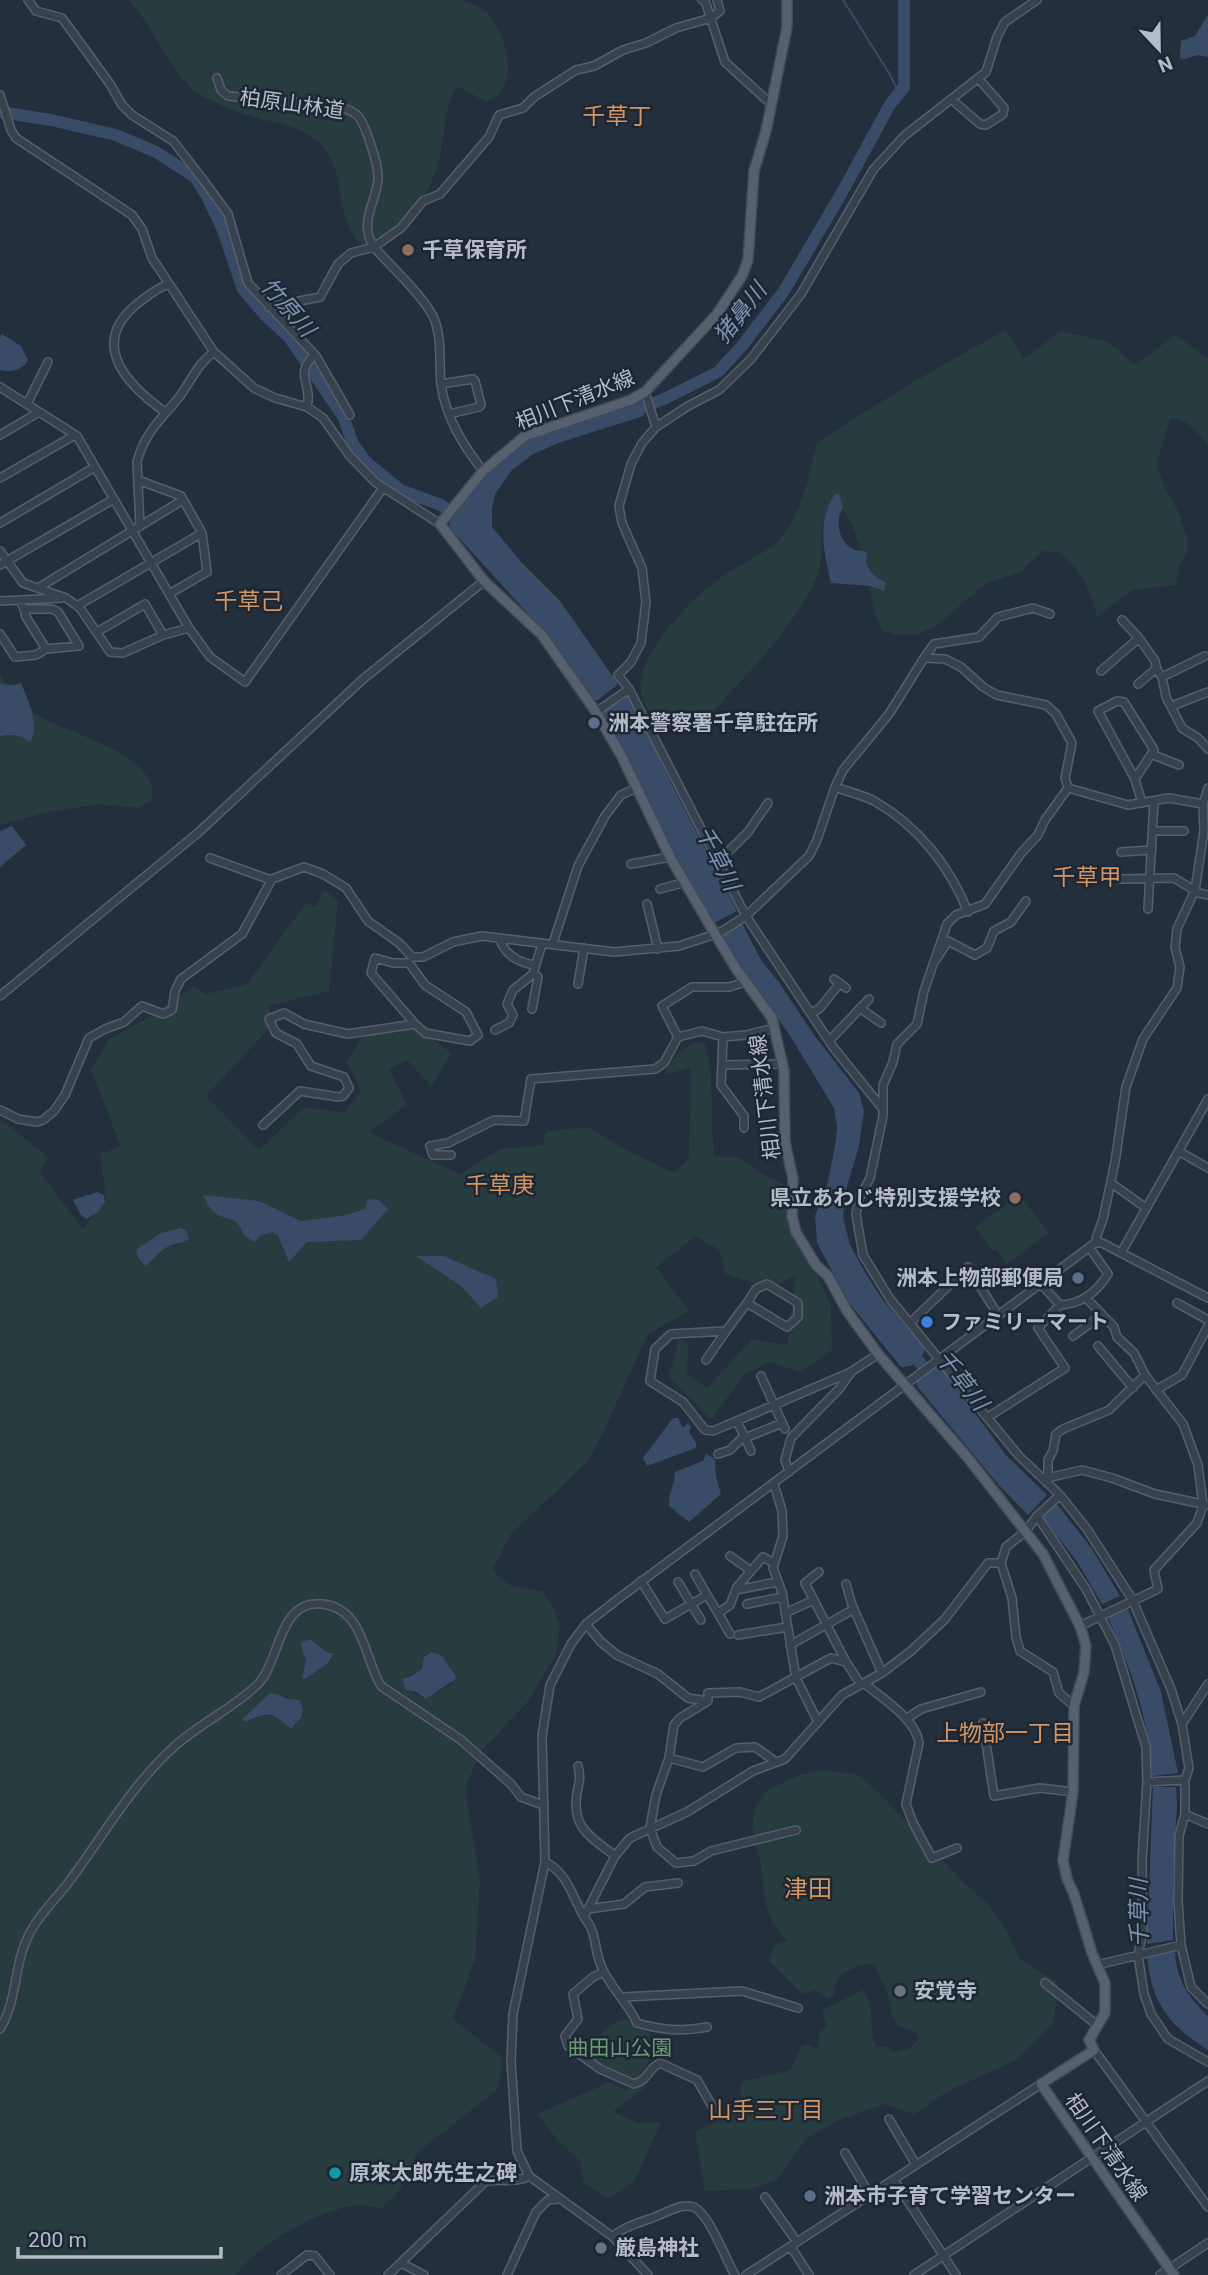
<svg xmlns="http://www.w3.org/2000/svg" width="1208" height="2275" font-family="Roboto,'Noto Sans JP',sans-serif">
<rect width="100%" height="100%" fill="#242f3e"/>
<path fill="#263c3f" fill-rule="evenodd" d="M129,0H461C469,4 480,5 486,12C508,34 522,88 486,102C476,98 468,89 457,87C444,108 445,132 440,156C436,177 412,231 392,241C385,244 373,245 365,247C333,225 348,174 322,146C304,126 278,124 254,117C236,112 215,104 199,94C174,79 152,24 129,0Z
M1006,330L1024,359L1060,331L1107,341L1135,365L1175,335L1208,358V446C1198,432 1188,419 1170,418L1157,464L1164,487L1178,511L1188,541L1187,551L1180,565L1176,585L1132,590L1097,617C1091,588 1081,571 1059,552L1043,551L1019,573L986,583L935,627L915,635L894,634L883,630L877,620C870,593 859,522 839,505C810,517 828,552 817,577C797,620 762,659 730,693C723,699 718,707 711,713C702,721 690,726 678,731C662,727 649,716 643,701C627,661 693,597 723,576C739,565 769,552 781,538C803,511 808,476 817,443C878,402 941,365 1006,330Z
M0,674C9,691 23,707 41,717C69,734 161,755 152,800L139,808L99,804L48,812L0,825Z
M325,890L338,901L329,991L269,1006L275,1022L206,1096L259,1150L304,1107L345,1113L361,1091L347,1062L362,1037L413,1027L452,1053L431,1086L407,1060L389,1069L407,1105L368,1132L460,1174L500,1149L542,1145L547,1131L589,1127L622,1148L674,1173L689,1158L691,1067L664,1075C671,1057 684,1045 704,1041C716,1077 709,1119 715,1157H737L762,1174L786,1185L792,1234L805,1258L815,1270L831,1308L832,1350L800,1372L770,1362L746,1373L711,1419L669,1377L679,1338L688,1344L687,1374L707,1388L752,1339L787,1345L796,1276L768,1288L726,1274L719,1250L696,1236L656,1267L689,1311L648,1334L601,1437L587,1462L510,1535L493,1569C507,1590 518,1587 542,1591L553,1606L560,1625L556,1655L526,1704L482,1750L468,1781L466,1794L480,1881L475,1959L453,2019L503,2058L497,2090L417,2153L407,2177L395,2196L381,2209C374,2207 366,2205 359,2205C321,2208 257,2245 236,2275H0V1119L48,1157L40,1173L83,1229L106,1199L100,1154L121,1147L91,1070L108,1040L151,1016L194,986L206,994L247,984L306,903L315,907ZM366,1208L361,1239L307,1242L289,1262L278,1236L272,1232L260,1236L255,1242L233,1218L282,1214L301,1221L347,1215ZM180,1228L184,1229L189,1239L177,1246H168L145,1266L151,1240L161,1233ZM444,1256L495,1279L498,1297L481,1308L461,1286L418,1257ZM310,1639L325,1651L331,1652V1660L305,1679L302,1676C308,1664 305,1652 310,1639ZM429,1653L453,1683L426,1699L409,1691L402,1679L422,1669L424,1657ZM274,1693L288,1699L299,1700L303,1709L289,1728C274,1711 262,1715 242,1719L269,1694Z
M1019,1194L1049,1233L1007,1264L996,1249L993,1251L975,1228Z
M824,1770L859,1775L879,1793L963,1882L987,1903L1007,1931L1019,1958L1058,1983L1054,2023L1017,2060L948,2091L914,2114L885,2104L839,2120L806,2139L776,2181L750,2189L705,2191L695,2132L741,2110V2082L791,2070L801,2046L808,2044L817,2049L820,2032L827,2026L822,2010L863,1990C879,2009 865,2027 877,2047L885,2046L894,2051L893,2053L910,2048L919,2039L917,2033L897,2025L892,2015L887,1992L874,1964C863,1964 847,1969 839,1977C835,1981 835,1988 834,1994L828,1999L816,1990L803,1994L769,1960L774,1945L787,1941L772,1922L766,1904L760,1860L752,1827L755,1807L763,1795L776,1786L800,1775Z
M626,2019L650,2034L645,2052L650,2060L639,2077C621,2079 601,2067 588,2055C597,2036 605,2024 626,2019Z
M610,2082L625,2090L649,2084L613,2112L639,2123L661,2122L634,2182L609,2199L583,2182L581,2162L559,2142L537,2114Z"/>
<path fill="#394c67" d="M1208,15V57L1198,55L1184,59L1180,58L1181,41L1195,36Z
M2,334L21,346L28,360C23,370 11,373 0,370V336Z
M641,402L644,416L561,442L533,454L511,471L495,494L492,508V527L523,564L560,601L618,684L598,700H592L543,630L449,527L451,518L486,473L525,441Z
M835,494H839L843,508C835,519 838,540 851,548C855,551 863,551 867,552L866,563L872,574L886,583L884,591L871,586L831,583C824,552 816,522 835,494Z
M21,683C27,698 41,727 30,742C22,735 10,734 0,736V684L14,685Z
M625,696L630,697L672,785L737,911L712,924L699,896L677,862L629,763L603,716L604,711Z
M12,826L26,845L0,867V831Z
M742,923L761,960L780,984L814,1035L859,1093L864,1111L859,1146L845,1193L843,1218L850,1245L866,1274L882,1299L925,1349C922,1360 913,1368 901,1367L850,1304L817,1243L815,1216L828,1182L835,1146L837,1127L834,1108L789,1034L721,939L723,933Z
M97,1192L104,1195L105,1202L97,1213L86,1219L81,1215L73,1200Z
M203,1195L259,1201L301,1221L347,1215L366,1208L367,1201L372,1199L379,1200L388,1209L361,1240L307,1242L289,1262L278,1236L272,1232L260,1236L255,1242L244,1236C237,1213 226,1223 213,1211C208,1207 206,1200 203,1195Z
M180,1228L186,1230L189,1239C182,1244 174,1243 167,1247C161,1250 153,1261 145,1266L136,1254L137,1249L161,1233Z
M416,1256H444L496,1279L498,1297L481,1308L461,1286Z
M941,1367L1005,1454L1047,1495L1028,1515L998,1484L917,1386V1379L931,1368Z
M673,1418H678L683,1428L688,1423L691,1427L689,1432L696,1443V1448L647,1466L643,1458Z
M706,1454L715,1459L716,1476L721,1494L689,1522L669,1506C668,1493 675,1485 675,1472L703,1461Z
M1056,1503L1092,1549L1120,1596L1102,1604L1078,1563L1042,1516Z
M1127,1607L1161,1692L1178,1773L1152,1776C1150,1720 1130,1666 1107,1615Z
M310,1639L325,1651L333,1654L328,1663L305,1679L302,1678L306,1660L300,1643Z
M432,1652L442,1656L457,1678L426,1699L416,1692L406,1690L402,1679L411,1676L422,1669L424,1657Z
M274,1693L288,1699L299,1700L303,1709L301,1717L291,1729C271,1712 269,1711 245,1722L242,1719L269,1694Z
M1153,1787H1176L1177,1803L1173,1884V1940L1147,1944Z
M1175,1951C1176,1979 1188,1997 1208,2016V2050C1169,2025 1151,2003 1147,1955Z"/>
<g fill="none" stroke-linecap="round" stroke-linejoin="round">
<path stroke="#394c67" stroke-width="2" d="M843,0L889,73L900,95"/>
<path stroke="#394c67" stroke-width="12" d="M0,112L51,120L116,135L156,152L195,177L207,196L223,230L243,289L265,315L289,337L343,416L353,444L366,462L400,490L441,505L460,519
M629,413L664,399L718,372L742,346L784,291L844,189L889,106L904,87V0
M908,1348L934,1380"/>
<g stroke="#565f6c" stroke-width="10">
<path id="minor" d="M28,0L36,11L62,18L110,84L122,105L132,115L173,141L204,181L228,214L248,283L316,356L350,415
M702,0L705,1L725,62L771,104
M217,78L221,90L228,96L339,106C346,109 353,111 358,116C366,126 379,166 378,179C376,204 358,222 374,247C390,266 427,299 435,321C442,341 439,364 441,385C446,418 463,445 483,471
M0,95L11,130L16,138L132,215L142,229L152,258L214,352L254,388L275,398L307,407L323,418L350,456L375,482L440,524
M951,99L980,124L986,125L1003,114L1004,108L978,78
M269,307L320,297L338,264L351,253L374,247L401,228L423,201L440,194L489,137L499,115L523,108L534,97L576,70L594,66L623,50L646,43L676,28L711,18L720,11L717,0
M441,384L473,379L475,381L481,405L479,407L449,414
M0,387L77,436L189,628L210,657L245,682L383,488
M645,392L656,427
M27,404L48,362
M307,407C313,382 294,377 313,356
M165,412C127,385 88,344 137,304C148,296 156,288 169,284
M0,435L39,412
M0,478L75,435
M138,480L181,496L202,533L207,572L169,594
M0,523L95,467
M140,526L137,462C145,431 162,419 180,396C191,381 198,363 214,352
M0,551L23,583L66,598L80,608L110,652L123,653L163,635L189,628
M0,565L114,499
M38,588L183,500
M0,601L62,598
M77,606L202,533
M24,609L26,617L46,649
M1122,620L1139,638
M97,632L145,604L163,635
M0,634L15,657L36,655L46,649L79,646L58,612L52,609H24L20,600
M924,658L934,644L979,637L998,617L1033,608L1050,614
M1101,671L1139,638L1155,661L1157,670L1162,677L1166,697L1182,728L1198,738L1208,749
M1162,677L1205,656
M1138,684L1157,668
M1117,701L1124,702L1154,750L1135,779L1098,711Z
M1172,706L1208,692
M596,712L629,689
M1151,754L1179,765
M1135,779L1142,803
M835,787C848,792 864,795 876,802C919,827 950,867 968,912
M1068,788L1045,820L1038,835L1022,852L985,904L956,915L947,924L924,991L917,1024L897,1044L893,1062L883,1085V1116L870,1178L859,1199L856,1214L863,1255L890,1299L939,1359L1019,1456L1060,1495L1087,1529L1132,1599L1171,1689L1182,1724L1189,1768L1185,1780V1814L1179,1836L1178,1901L1181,1945L1191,1987L1208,2004
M1068,788L1128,805L1169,798L1203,804
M1154,831H1184
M1121,852L1152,850
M210,858L271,880
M718,862L748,832L768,803
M631,864L670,857
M1120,879L1174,878L1199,893L1208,895
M660,889L686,882
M647,904L658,949
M1148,909L1154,801
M500,940C505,955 520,963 535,965
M553,943L578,866L605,816L621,795L637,788
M375,958L393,963H409L425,985L466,1012L478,1035L470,1041L425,1033L415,1024L371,973Z
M935,961L948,941L975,955L987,948L994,931L1011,922L1026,901
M834,979L846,988
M578,984L584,948
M0,996L199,832L362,680L484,581
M860,1008L881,1023
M532,1009L538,977L533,974
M811,1014L820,1008L840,983
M495,1030L509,1023L513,1015L507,1004L513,990L533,974L542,944
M678,1037L662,1006L692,987H729L746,982
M723,1037L721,1085L744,1116V1128
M829,1041L869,999
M722,1065L783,1064
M882,1108L833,1047L746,916L629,689L618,675L631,662L641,643L646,602L642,568L622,523L619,506L631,464L642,443L656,427L688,406L719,390L751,359L801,294L873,170L904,136L986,72L997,37L1005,22L1037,0
M0,1110L18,1119L37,1122L43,1120L54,1111L65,1095L89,1038L105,1029L124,1022L142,1006L163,1014L172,1010L175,991L181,979L242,934L272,879L304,867L323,874L346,888L368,921L399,943L412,957H423L453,942L482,936L614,952L679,946L719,933L746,916L809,856L817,840L835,787L843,770L889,714L924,658L945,659L961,667L983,687L997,695L1046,705L1056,714L1072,743L1065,778L1068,788
M263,1125L300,1091L338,1097L343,1096L349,1088L344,1077L311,1066L297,1044L276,1033L269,1019L284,1013L304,1024L348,1034L415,1024
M1180,1152L1208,1168
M451,1155H433L430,1146L448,1143L494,1120L524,1121L531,1079L655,1069L664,1063L678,1037L702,1031L723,1037L746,1035L775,1028
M1111,1183L1146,1208
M1098,1242L1096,1238L1103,1219L1115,1162L1126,1087L1143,1039L1177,988L1180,967L1175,947L1177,929L1195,890L1204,831L1203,804L1208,788
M1121,1253L1208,1099
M747,1303L756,1289L767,1284L798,1303V1317L787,1327L747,1303L726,1331L671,1334L655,1349L650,1381L683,1402L705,1430L713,1431L851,1372
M1177,1303L1208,1320
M1060,1305C1081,1304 1097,1292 1108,1274L1089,1247
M910,1323L968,1267L998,1315
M1073,1336L1102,1315
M1098,1346L1133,1388
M706,1360L726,1331
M761,1376L785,1429
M1156,1390L1182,1375L1208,1326
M988,1417L1065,1368L1038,1328L1060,1305L1040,1283
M737,1421L751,1451
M718,1454L730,1450L740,1440L782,1423
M789,1472L785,1460L791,1438L839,1389L851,1372L878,1354
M1043,1479L1082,1470L1112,1478L1155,1494L1207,1505
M1044,1479L1048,1474V1460L1053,1451L1056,1434L1063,1429L1109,1410L1145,1375
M774,1484L782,1511L783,1536L773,1568L782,1592L796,1678L818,1722
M1060,1495L1037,1516L1026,1531L1006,1547L1001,1563L1012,1598L1016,1637L1020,1651L1053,1672L1059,1693L1074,1706
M1037,1516L1086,1589L1115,1645L1146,1747L1147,1782L1142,1860L1143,1930L1138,1955L1144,1994L1151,2014L1168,2039L1208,2062
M730,1556L751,1571
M819,1572L805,1583L846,1662
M695,1574L707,1595
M641,1581L665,1619L707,1595L718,1613L730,1605L737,1587L763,1557L774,1563
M678,1582L701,1620
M846,1584L852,1605L882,1673
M736,1590L777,1582
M747,1604L782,1597
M718,1613L730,1634
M785,1613L814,1600
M586,1624L601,1642L617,1655L658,1674L688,1698L707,1701
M1080,1626L1158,1589L1154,1570L1197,1523L1203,1505L1198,1465L1183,1424L1145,1375L1134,1353L1117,1337L1114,1327L1086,1298
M738,1635L787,1627
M790,1645L854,1609
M865,1684C883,1699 916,1719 919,1743L906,1804L913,1823L932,1858L957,1848
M906,1719L921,1709L981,1692
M983,1723L994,1796L1040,1788L1073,1792
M1182,1724L1208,1684
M669,1758L703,1767L736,1748L755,1747L776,1762
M578,1766C581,1776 579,1783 577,1793C571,1828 591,1837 615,1856
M1147,1782L1185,1780
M1185,1814L1208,1824
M796,1830L711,1851L694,1861L676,1863L657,1847L650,1828L656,1795L669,1758L674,1725L680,1718L708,1701V1693L740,1692L759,1697L831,1658L846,1662L861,1685
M545,1862C566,1872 571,1893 582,1913C584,1918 588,1922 590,1926C597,1940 595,1954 602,1968C611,1988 628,2003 637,2023C662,2030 682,2032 707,2027
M588,1909L624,1904L645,1887L678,1883
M584,1917L615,1856L630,1838L687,1812L753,1771L785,1759L842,1695L882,1673L911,1651L945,1619L988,1563H1001
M1097,1965L1181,1945
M604,1972L593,1977L573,1994L578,2019L565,2036L568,2046L600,2069L634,2084C650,2079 648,2068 660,2063L697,2080L715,2111
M1045,1983L1097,2025
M623,1997L742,1991L798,2008
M0,2029C19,1998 13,1960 32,1929C42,1911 59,1896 71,1879C105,1833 133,1783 176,1745C201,1723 233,1708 257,1685C282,1661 277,1594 328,1605C364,1613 365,1660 381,1686L461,1740L511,1784L521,1797L543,1805
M1094,2050L1208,2207
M889,2119L916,2165
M845,2153L870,2195
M894,2180L956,2275
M765,2197L797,2242
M613,2237C623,2226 643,2222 657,2216C668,2212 681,2203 693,2207C708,2211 726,2260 735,2275
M791,2247L809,2275
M401,2263L424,2275
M281,2275L307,2255L315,2256L330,2275
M388,2275L486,2181C499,2179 518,2183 529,2176
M507,2275L536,2212L548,2200L558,2199
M648,2275L613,2237L529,2176L517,2151L511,2061L513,2014L545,1862L542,1736L550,1685L571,1644L586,1624L618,1599L1095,1243H1102L1208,1298
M746,2275L1041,2084
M914,2275L1208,2081
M1160,2275L1208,2243"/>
</g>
<g stroke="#414a57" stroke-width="12">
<path id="major" d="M787,0V27L766,131L754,171L748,260L742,276L717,314L645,392L631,400L525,436L483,471L440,524L484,581L542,635L596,712L622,757L670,857L715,934L737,970L772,1018L784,1071L785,1142L793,1179L792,1216L796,1232L816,1265L828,1276L847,1311L878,1354L968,1458L1043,1554L1080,1626L1086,1646L1084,1672L1074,1706L1073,1792L1063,1860L1067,1879L1074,1894L1092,1953L1105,1983V2013L1089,2040L1094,2050L1041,2084L1174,2275"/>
</g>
<use href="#minor" stroke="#38414e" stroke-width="7"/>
<use href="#major" stroke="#56606e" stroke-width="9"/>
</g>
<g fill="#8d6e63" stroke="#1d2633" stroke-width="2.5">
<circle cx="408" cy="250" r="7"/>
<circle cx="1015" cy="1198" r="7"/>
</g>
<g fill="#5c6f8a" stroke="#1d2633" stroke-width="2.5">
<circle cx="594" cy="723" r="7"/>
<circle cx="1078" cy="1278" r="7"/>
<circle cx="810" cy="2196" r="7"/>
</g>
<circle fill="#3f7fe0" stroke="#1d2633" stroke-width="2.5" cx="927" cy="1322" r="7"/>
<g fill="#6b7280" stroke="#1d2633" stroke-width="2.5">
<circle cx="900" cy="1991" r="7"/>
<circle cx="601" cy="2248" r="7"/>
</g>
<circle fill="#0f9aa8" stroke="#1d2633" stroke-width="2.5" cx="335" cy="2173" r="7"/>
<g text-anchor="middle" stroke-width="5" stroke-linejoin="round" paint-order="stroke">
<g font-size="21" fill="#b4bcc9" stroke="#1d2633">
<text transform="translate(292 104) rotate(8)" y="7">柏原山林道</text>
<text transform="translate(575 400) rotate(-22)" y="7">相川下清水線</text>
<text transform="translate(765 1097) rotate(-97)" y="7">相川下清水線</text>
<text transform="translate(1106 2147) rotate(55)" y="7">相川下清水線</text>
</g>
<g font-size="21" font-weight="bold" fill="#b4bcc9" stroke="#1d2633" text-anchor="start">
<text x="422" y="257">千草保育所</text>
<text x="608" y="730">洲本警察署千草駐在所</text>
<text x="1001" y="1205" text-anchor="end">県立あわじ特別支援学校</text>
<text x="1064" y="1285" text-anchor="end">洲本上物部郵便局</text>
<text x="941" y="1329">ファミリーマート</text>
<text x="914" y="1998">安覚寺</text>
<text x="349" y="2180">原來太郎先生之碑</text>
<text x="824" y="2203">洲本市子育て学習センター</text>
<text x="615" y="2255">厳島神社</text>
</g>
<g font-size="21" fill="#6b9a76" stroke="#1d2633">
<text x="620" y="2055">曲田山公園</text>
</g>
<g font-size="23" fill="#d59563" stroke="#1d2633">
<text x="617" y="124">千草丁</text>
<text x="249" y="609">千草己</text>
<text x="1087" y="885">千草甲</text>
<text x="500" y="1193">千草庚</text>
<text x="1005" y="1741">上物部一丁目</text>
<text x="766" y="2118">山手三丁目</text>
</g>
<g font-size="23" font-style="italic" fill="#7c92b1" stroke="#1d2633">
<text transform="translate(288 307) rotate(49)" y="8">竹原川</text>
<text transform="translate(740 313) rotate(-52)" y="8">猪鼻川</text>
<text transform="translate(718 858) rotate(63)" y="8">千草川</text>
<text transform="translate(962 1380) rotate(52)" y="8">千草川</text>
<text transform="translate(1139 1913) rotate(-91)" y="8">千草川</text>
</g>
<g font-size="24" fill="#d59563" stroke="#1d2633">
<text x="808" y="1897">津田</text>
</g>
</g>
<g transform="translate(1159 49) rotate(158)" stroke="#1d2633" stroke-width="5" paint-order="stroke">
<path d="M0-5L12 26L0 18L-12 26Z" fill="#b4bcc9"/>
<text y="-10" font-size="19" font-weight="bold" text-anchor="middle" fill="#b4bcc9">N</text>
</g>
<path d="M18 2247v10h203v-10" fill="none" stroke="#b4bcc9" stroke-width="3.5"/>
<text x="28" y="2247" font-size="21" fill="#b4bcc9" stroke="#1d2633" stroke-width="5" paint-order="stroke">200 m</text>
</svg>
